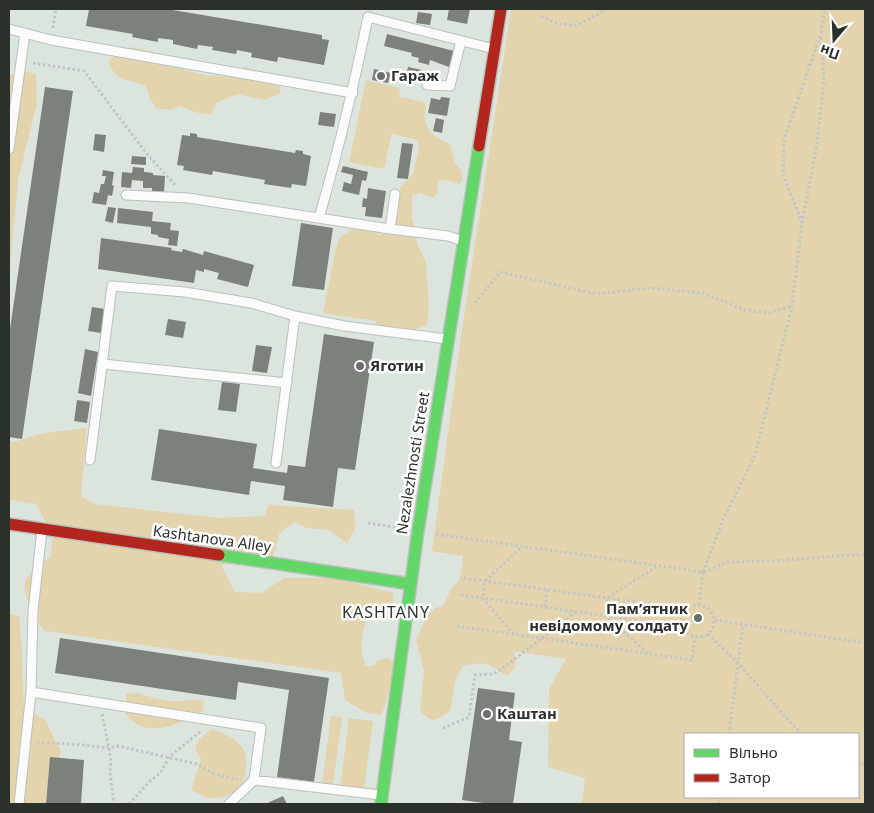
<svg xmlns="http://www.w3.org/2000/svg" width="874" height="813" font-family="'Noto Sans',sans-serif">
<rect width="100%" height="100%" fill="#dce5dd"/>
<path fill="#e4d4ae" fill-rule="evenodd" d="M511,9H865V804H582L585,778L548,767L549,689L566,659L512,651L515,654V668L507,676C488,663 486,661 463,666L456,678L450,711C435,721 434,724 420,711L424,671L416,640L427,616L435,608L443,606L451,589L460,579L463,556L432,551L461,336ZM685,734H858V797H685Z
M131,47L171,56L174,67L208,76H235L244,66L251,69L281,76L280,93L264,100L237,94L216,103L211,115L194,112L181,106L171,110L156,108L149,97L146,85C127,80 117,82 108,62L113,57Z
M30,71L36,75L37,103L18,180L9,279V75Z
M366,80L400,88L399,98L401,97L425,102C427,108 424,113 425,119C427,132 438,140 450,144L455,163L462,171V180L460,184L445,180L439,181L437,193L433,198L420,193L412,196V218L415,227L417,243L426,262L429,309L427,325L414,330L376,325V321L323,313L335,251L340,237L351,230L360,228L380,234H392L400,188L413,174L419,148L417,140L393,134L392,132L384,169L349,162Z
M87,428L81,496L95,504L220,518L264,516L269,505L354,510L355,529L347,543L328,530L307,528L294,522L279,534L273,558L221,565L235,592L261,593L284,578H336L394,593L392,607L367,616C363,633 358,649 366,666H374L377,660L388,658L396,664L382,715L367,713L345,700L341,673L44,631C36,617 17,592 28,576C33,569 43,563 50,557L53,536L36,504L9,500V442C20,442 25,438 36,435C53,431 70,430 87,428Z
M9,613L19,616L22,649L24,707L45,720L61,751L59,758L50,757L46,804H9Z
M138,693C151,697 163,702 176,701C188,701 192,698 204,701L203,711C184,721 160,735 138,725C134,723 130,718 126,715V694Z
M331,716L342,717L333,786L322,785Z
M349,718L373,721L364,790L340,787Z
M212,729C223,733 234,737 242,747C249,756 247,780 239,788C231,796 216,800 206,797C201,795 196,792 191,790L201,759L195,749L200,738Z"/>
<path fill="#7d817b" d="M89,9H167L322,35V39L329,40L324,65L278,57L277,62L251,57L252,53L237,50L236,54L212,50L213,47L198,45L197,49L173,44V40L158,38V42L132,37L133,34L86,26Z
M449,9H470L467,24L447,20Z
M418,12L432,14L430,25L416,23Z
M387,34L454,51L449,67L430,60L429,65L418,62L419,58L411,56L412,53L384,46Z
M408,67L422,70L420,80L406,76Z
M374,69L391,73L388,83L372,80Z
M45,87L73,91L22,439L9,437V336Z
M441,97L450,98L447,116L428,113L431,98L440,100Z
M320,112L336,114L334,127L318,125Z
M436,118L444,120L442,133L433,131Z
M190,133L197,134V137L295,153L296,150L303,151V154L311,156L306,186L292,184L291,188L264,184L265,180L213,171L212,175L183,170L184,166L177,165L182,135L190,136Z
M95,134L106,135L104,152L93,150Z
M402,143L413,144L408,179L397,178Z
M132,156L146,157V165L131,164Z
M343,166L368,172L366,181L362,180L359,195L342,191L344,182L351,184L353,175L341,172Z
M133,167L144,168V172L153,173V175L165,176L164,192L152,191V188H143V181L132,180L131,188L121,187L122,172L132,173Z
M103,170L114,172L112,185L114,186L112,196L108,195L106,205L92,203L94,192L99,193L101,184H104L106,176H102Z
M368,188L386,191L382,218L365,216L366,207H362L363,198L367,199Z
M108,207L116,208L113,223L105,221Z
M118,208L153,212L152,221L171,223L170,230L179,231L177,246L168,245L169,239L158,237V235L151,234V227L117,223Z
M301,223L333,228L324,290L292,286Z
M101,238L172,248L171,250L182,252L183,249L203,255L204,251L254,265L248,287L217,279L219,273L204,269V272L196,270L194,283L98,269Z
M92,307L105,309L101,333L88,331Z
M168,319L186,322L183,338L165,335Z
M324,334L374,342L355,470L338,468L333,507L283,500L285,486L251,481L249,495L151,480L159,429L257,444L253,468L287,473L288,465L305,467Z
M256,345L272,347L267,373L252,371Z
M85,349L98,352L91,396L78,393Z
M222,382L240,384L236,412L218,410Z
M77,400L90,402L87,423L74,421Z
M60,638L329,678L314,782L277,777L289,690L238,682L236,700L55,673Z
M478,688L515,693L509,740L522,742L513,804H490L462,800Z
M50,757L84,760L81,804H46Z
M283,796L287,804H265Z"/>
<g fill="none" stroke-linecap="round" stroke-linejoin="round">
<g stroke="#bac1bb" stroke-width="11">
<path id="lane" d="M9,29L51,40L353,93
M427,85L450,86L461,41
M9,149L25,33
M126,195L188,198L390,229L448,236L463,241
M319,218C338,152 354,85 368,17L494,49
M390,229L395,194
M103,364L287,383
M90,460L112,286L185,292L251,303L295,316L344,326L447,339
M276,463L295,316
M31,692L261,728L254,780L229,804
M254,780L380,795
M19,804L31,692L33,611L42,530"/>
</g>
<g stroke="#bac1bb" stroke-width="14">
<path id="fast" d="M219,555L411,584
M381,804L418,531L479,146"/>
</g>
<g stroke="#bac1bb" stroke-width="14">
<path id="jam" d="M479,146L501,9
M9,524L219,555"/>
</g>
<path stroke="#c4c6c4" stroke-width="3" stroke-dasharray="2.5 2.5" stroke-linecap="butt" d="M541,16L557,23L576,26L607,9
M53,28L56,9
M33,63L84,71L147,154L176,186
M802,223L817,144L824,80L821,36
M475,303L500,272L596,294L651,288L703,293L745,310L768,313L792,306
M368,523L400,528
M436,534L703,572L699,604
M703,572L723,520L755,455L792,306L802,223L783,174L784,140L821,33L825,9
M704,572L727,562L773,561L865,554
M464,578L686,609
M461,595L683,627
M682 621a16 16 0 1 1 32 0a16 16 0 1 1-32 0Z
M545,607L547,590
M715,620L865,643
M457,626L692,660L695,637
M514,634L483,599L485,581L522,547
M708,634L738,663L801,734
M648,653L606,616L607,598L658,566
M102,714L111,759L110,773L114,804
M443,728L469,717L475,675L493,674L506,666L575,612
M729,734L743,625
M37,742L84,745L107,748L118,746L197,764L212,773L237,780
M858,763L865,764
M129,804L149,782L161,772L169,757L202,730
M719,804L720,797"/>
<use href="#lane" stroke="#fafbfa" stroke-width="9"/>
<use href="#fast" stroke="#63d668" stroke-width="11"/>
<use href="#jam" stroke="#b3261e" stroke-width="11"/>
</g>
<g fill="#687069" stroke="#fff" stroke-width="2">
<circle cx="381" cy="76" r="5"/>
<circle cx="360" cy="366" r="5"/>
<circle cx="698" cy="618" r="5"/>
<circle cx="487" cy="714" r="5"/>
</g>
<g text-anchor="middle" stroke-width="5" stroke-linejoin="round" paint-order="stroke">
<g font-size="15" font-weight="bold" fill="#2a312b" stroke="#fff" text-anchor="start">
<text x="391" y="81">Гараж</text>
<text x="370" y="371">Яготин</text>
<text x="688" y="614" text-anchor="end">Пам’ятник<tspan x="688" dy="17">невідомому солдату</tspan></text>
<text x="497" y="719">Каштан</text>
</g>
<g font-size="15" fill="#2a312b" stroke="#fff">
<text transform="translate(413 463) rotate(-81)" y="5">Nezalezhnosti Street</text>
<text transform="translate(212 539) rotate(8)" y="5">Kashtanova Alley</text>
</g>
<g font-size="16" letter-spacing="1" fill="#2a372b" stroke="#fff">
<text x="386" y="618">KASHTANY</text>
</g>
</g>
<rect width="874" height="813" fill="none" stroke="#2a312b" stroke-width="20"/>
<rect x="684" y="733" width="175" height="65" fill="#ffffff" stroke="#aaadaa"/>
<rect x="694" y="749" width="25" height="8" fill="#63d668" stroke="#aaadaa"/>
<text x="729" y="758" font-size="15" fill="#2a312b">Вільно</text>
<rect x="694" y="774" width="25" height="8" fill="#b3261e" stroke="#aaadaa"/>
<text x="729" y="783" font-size="15" fill="#2a312b">Затор</text>
<g transform="translate(834 40) rotate(199)" stroke="#ffffff" stroke-width="4" paint-order="stroke">
<path d="M0-4L9 19L0 12L-9 19Z" fill="#2a312b"/>
<text y="-8" font-size="14" font-weight="bold" text-anchor="middle" fill="#2a312b">Пн</text>
</g>
</svg>
